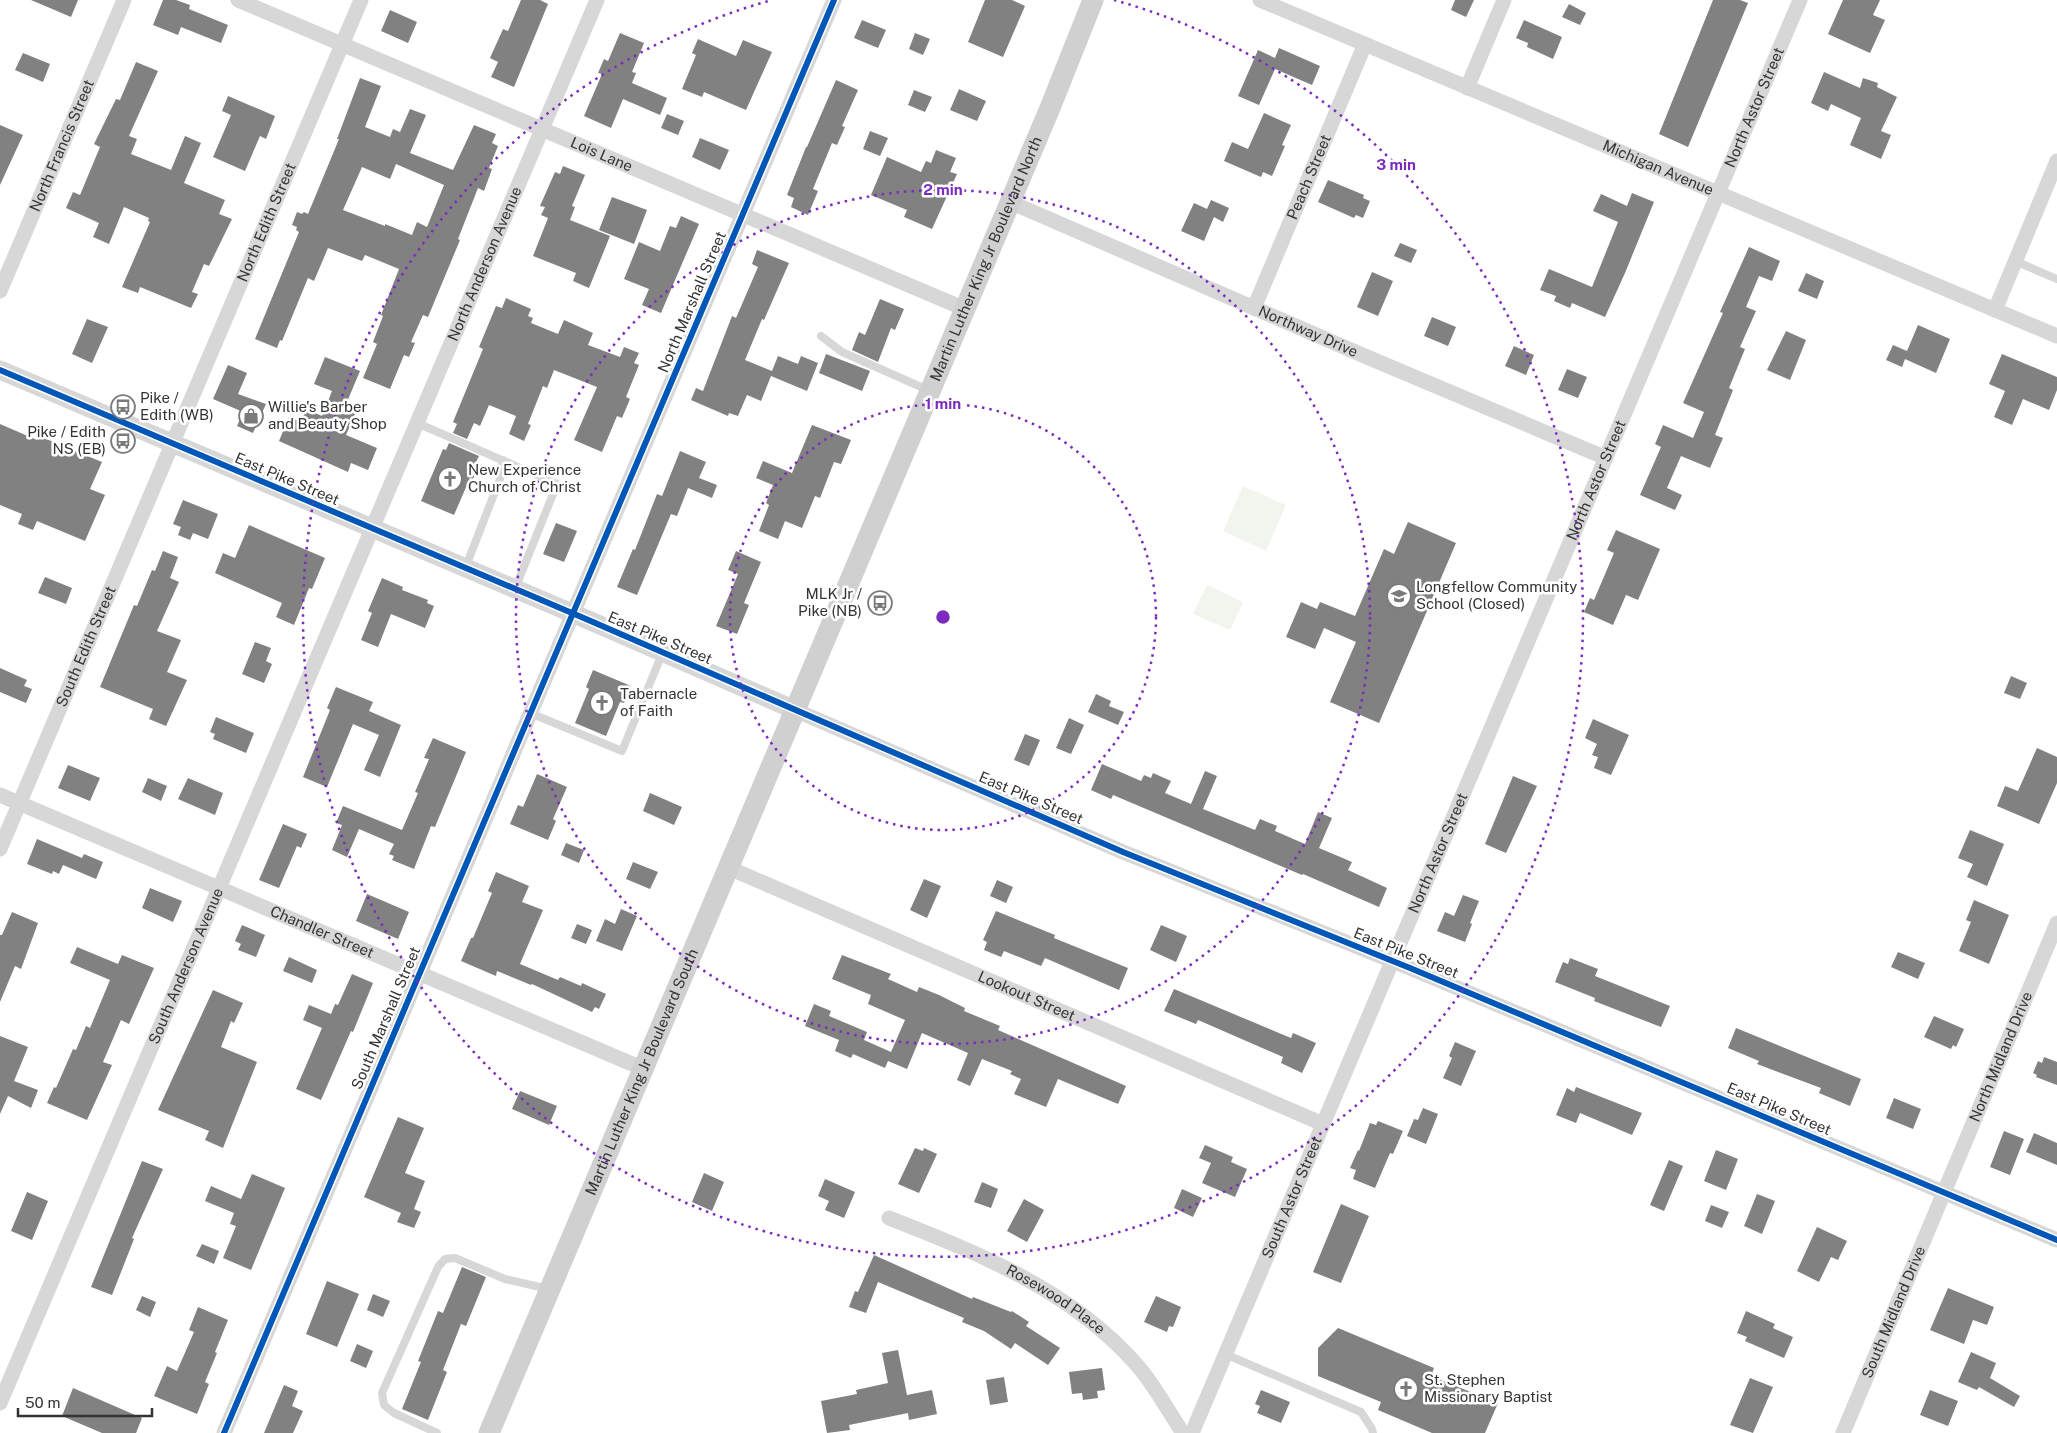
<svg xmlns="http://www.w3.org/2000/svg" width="2057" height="1433" font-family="'Public Sans',sans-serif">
<rect width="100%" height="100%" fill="#fff"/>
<path fill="#f1f5ed" d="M1243,486L1286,505L1266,551L1223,531Z
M1207,585L1243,602L1230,630L1193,614Z"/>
<path fill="#818181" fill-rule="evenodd" d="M31,0H78L71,17Z
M163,0H176L190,5L189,9L228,25L221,43L181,27L178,35L153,25Z
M521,0H540L548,4L514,87L491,77L498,62L490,58L503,29L508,31Z
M985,0H1012L1025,6L1003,57L968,42Z
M1455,0H1474L1466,17L1451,10Z
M1713,0H1740L1748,3L1688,147L1659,134Z
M1843,0H1880L1873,15L1885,20L1870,53L1828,34Z
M1569,4L1586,13L1580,25L1562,17Z
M390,10L417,22L408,43L381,31Z
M862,20L886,30L878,48L854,38Z
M1524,20L1562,37L1553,59L1527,47L1528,43L1516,38Z
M620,33L644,43L632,72L636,73L632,83L667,98L660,115L623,99L611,128L584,116L602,74L598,73L604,59L608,61Z
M915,33L930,39L923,55L909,49Z
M698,39L736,56L743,40L772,52L746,110L704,92L702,97L682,89L696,55L692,53Z
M1279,48L1320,66L1312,85L1275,69L1259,105L1238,96L1258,50L1275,58Z
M23,53L50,64L43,82L15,70Z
M136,62L158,71L129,136L137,139L131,154L171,170L185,136L201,143L184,183L225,200L219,214L232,219L209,266L204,264L192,292L198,294L191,308L140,287L138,293L122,287L150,222L148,221L149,218L124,207L109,244L93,237L99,223L66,208L73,192L80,195L100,147L94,144L116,99L120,100Z
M1824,72L1860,88L1863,78L1878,83L1877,87L1897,97L1881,131L1891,135L1881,159L1850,145L1861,118L1831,104L1828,111L1811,103Z
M360,78L381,86L365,127L390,137L393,129L400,132L410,109L426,115L410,153L453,170L474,125L496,134L492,143L498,146L489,168L492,169L484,191L478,188L458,239L460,240L428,317L423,315L411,342L415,343L409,357L404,355L390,389L363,378L377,344L373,342L383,316L381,315L399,269L365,255L362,261L328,248L314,281L308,278L282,341L280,340L277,348L255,339L299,232L296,230L297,227L292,225L297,212L302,214L304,212L308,214L339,139H337ZM396,164L444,185L427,227L417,222L412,235L385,224V226L343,210L362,167L390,179Z
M836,80L858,90L842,126L845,127L837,145L832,143L813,189L818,191L808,215L791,207L794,198L787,195L806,147H807Z
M959,89L986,101L977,121L950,110Z
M914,90L932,97L925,112L908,105Z
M228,96L275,116L266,139L260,136L245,171L213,157L231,115L222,111Z
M1264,113L1291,125L1282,145L1285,146L1272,176L1263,172L1261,177L1224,161L1232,142L1248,149Z
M667,114L684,121L678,135L661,128Z
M0,125L23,135L0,185Z
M870,131L888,138L880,156L863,149Z
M700,138L729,150L720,170L692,157Z
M936,150L956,158L950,172L957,174L932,229L904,217L907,210L871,195L887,157L921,172L926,161L931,163Z
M563,166L585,175L572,206L575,207L570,220L610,236L589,288L573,281L576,273L533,256L548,218L541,215L545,207L540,206L555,172L560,174Z
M1328,180L1364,195L1363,198L1370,201L1363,218L1356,215L1354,218L1318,202Z
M1632,193L1654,202L1625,273L1605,317L1572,303L1570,308L1554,301L1556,296L1540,290L1549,269L1592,287L1618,222L1593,211L1601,194L1627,206Z
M612,197L647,210L634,244L599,230Z
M1211,200L1229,208L1223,222L1214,217L1204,241L1181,231L1194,203L1207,209Z
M681,216L699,224L661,313L642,305L649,289L624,279L639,242L660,251L670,226L676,228Z
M1400,243L1417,250L1411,263L1394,256Z
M1749,247L1780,261L1772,281L1759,276L1746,307L1756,311L1740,347L1745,349L1729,388L1733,390L1715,435L1723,438L1710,468L1681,456L1667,488L1682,495L1675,510L1640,495L1661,447L1655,444L1663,425L1693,438L1704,412L1683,403L1723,313L1720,312Z
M757,250L789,263L764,320L762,319L745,360L772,371L778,356L798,364L801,356L818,363L807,391L771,376L761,401L747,395L738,416L729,413L728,416L691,400L696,388L703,391L732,316L736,318L758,267L752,264Z
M1372,272L1393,281L1378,316L1357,307Z
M1806,273L1824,281L1817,299L1798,291Z
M506,298L531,309L528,316L533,318L531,323L558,334L564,320L593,333L588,345L620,357L624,347L639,353L634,363L639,365L626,397L630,399L622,418L617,416L602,452L574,440L597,387L554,370L547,388L543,386L528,424L531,425L524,441L509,434L516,416L489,405L480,426L474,423L467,439L453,433L457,424L453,422L483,349L479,347L496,306L502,308Z
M880,299L904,309L895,330L891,328L878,362L852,350L859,332L865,335Z
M1432,317L1456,327L1448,346L1424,336Z
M87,319L108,327L92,363L72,354Z
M1918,325L1950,339L1936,373L1905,359L1902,367L1886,360L1893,345L1907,351Z
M1786,331L1806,340L1790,380L1767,370Z
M1514,346L1534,355L1526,375L1505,366Z
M826,354L870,371L862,391L819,373Z
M2002,354L2057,377V390L2049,410L2023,399L2012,425L1994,417L2005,391L1989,384Z
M325,357L360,371L344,409L355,414L346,435L377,448L368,470L351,463L348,472L279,441L289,417L301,422L306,409L322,416L332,391L314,384Z
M228,365L247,373L238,394L266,404L253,433L237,426L243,412L213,399Z
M1567,369L1587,377L1578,398L1558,390Z
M0,424L37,440L39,436L102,462L90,489L105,495L85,541L37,521L33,530L18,524L22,514L0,505Z
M812,425L851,440L841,464L834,462L820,498L815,496L802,528L785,521L778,539L759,531L769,505L766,503L773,485L756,478L763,461L792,473Z
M449,443L479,456L476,462L480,463L473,479L470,478L454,515L421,501L443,449L446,450Z
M680,451L706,462L699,478L717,485L712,498L688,488L677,516L671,514L637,595L617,587L633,549L635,550L657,494L662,496Z
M183,500L218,514L208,539L193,533L190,540L178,535L181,527L173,524Z
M1408,522L1456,543L1379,723L1330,702L1356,642L1324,628L1315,649L1286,637L1301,602L1317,609L1320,602L1355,616L1384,549L1394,554Z
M556,523L577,531L564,562L543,554Z
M249,525L325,558L312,589L309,588L294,625L276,617L282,603L215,573L223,553L235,558Z
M1616,530L1660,549L1638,600L1626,595L1613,625L1584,612L1590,598L1594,600L1614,553L1607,550Z
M163,551L178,557L170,578L179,582L157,631L181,640L167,672L187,680L166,726L149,719L153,709L100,687L134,605L137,606L152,570L155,571Z
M736,551L761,562L744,603L749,605L737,634L716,626L738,574L728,570Z
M45,577L72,588L66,604L38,593Z
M382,578L403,587L402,590L428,600L427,603L434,606L425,628L391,614L378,647L361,640L372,613L368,611Z
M255,642L271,648L266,661L272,664L264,683L242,674Z
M0,668L27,680L24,686L32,689L26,703L0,692Z
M593,670L631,686L624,703L620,702L606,736L575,723L589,689L586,687Z
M2011,676L2027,683L2020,699L2004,693Z
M336,687L373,702L369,711L401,725L380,777L364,770L379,735L353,724L327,787L303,777L330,710L327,708Z
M1096,694L1111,701L1109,706L1124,712L1118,725L1088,712Z
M216,717L254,733L246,753L213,739L215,734L210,732Z
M1069,718L1084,725L1071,754L1056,748Z
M1593,719L1629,735L1611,775L1594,768L1598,757L1592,755L1597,744L1585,738Z
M1025,734L1040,740L1029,766L1014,760Z
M433,738L466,752L435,827L431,826L414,869L392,860L394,856L389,854L394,844L359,829L347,857L332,850L342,825L336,823L343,806L402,830L418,793L415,792L429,759L424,758Z
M2037,748L2057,757V783L2039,824L1997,806L2005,786L2018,791Z
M1102,764L1141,781L1144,775L1151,778L1153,773L1171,781L1165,793L1191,804L1205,771L1217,776L1203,809L1255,830L1260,819L1277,826L1275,831L1305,844L1318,812L1332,818L1319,848L1352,862L1348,870L1387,888L1379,907L1303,874L1302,875L1113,795L1111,799L1091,790Z
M68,765L100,778L90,801L58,788Z
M537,774L567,787L553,819L556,821L548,840L510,824L518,805L523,807Z
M1513,776L1537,786L1506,853L1485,844Z
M148,778L167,786L161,801L142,792Z
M188,778L223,793L215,815L178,799Z
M650,793L682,807L674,825L643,811Z
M283,824L307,834L301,848L297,846L279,888L259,880Z
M1970,830L2004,844L1987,886L1967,877L1973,864L1958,858Z
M37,839L82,858L84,854L103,862L96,879L63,865L59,874L53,871L52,874L27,864Z
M566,843L584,850L579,863L561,855Z
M633,862L658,872L650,889L626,879Z
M496,872L529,886L522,902L543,910L520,964L558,980L560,977L581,986L582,983L606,994L599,1009L595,1007L592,1012L532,984L531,985L497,971L496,976L461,961L471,938H473L492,893L488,891Z
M924,879L941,886L927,918L910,910Z
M997,880L1013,887L1006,903L990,896Z
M150,888L182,901L173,922L142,908Z
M367,894L409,912L398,939L356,921Z
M1463,895L1479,901L1470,923L1472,924L1465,942L1437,931L1445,912L1454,916Z
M1974,900L2009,915L1989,964L1959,951L1971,922L1966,920Z
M621,909L637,916L622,951L596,941L605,919L615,924Z
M996,911L1055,935L1054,938L1128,968L1119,990L1045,958L1041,966L1004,951L1001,957L984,950L987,942L983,940Z
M12,912L38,923L21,969L15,966L0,1002V935H2Z
M577,924L592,930L586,944L571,938Z
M242,925L265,935L256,957L238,950L241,944L235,941Z
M1161,925L1187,936L1176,962L1150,950Z
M77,947L118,964L122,955L154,968L129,1024L121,1020L103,1062L112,1065L87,1120L47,1103L54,1087L56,1088L73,1049L76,1050L86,1026L90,1028L110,980L70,963Z
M1898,952L1925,963L1918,979L1891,967Z
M842,955L891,974L888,979L917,992L919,987L939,995L965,1008L964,1011L1000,1026L998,1030L1126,1086L1118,1104L1058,1079L1046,1107L1014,1094L1021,1079L1010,1074L1012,1071L982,1059L970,1086L957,1080L968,1053L922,1033L907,1069L888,1061L885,1068L853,1054L851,1058L835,1051L839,1040L805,1026L814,1004L831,1011L829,1016L867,1032L864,1040L891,1052L905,1020L868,1004L871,995L832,979Z
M289,957L317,970L312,983L283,971Z
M1570,958L1598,969L1595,976L1670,1006L1661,1027L1594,1001L1595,998L1555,982L1563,962L1568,964Z
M352,974L373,983L353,1032L351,1031L321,1100L296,1089L322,1028L303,1020L309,1005L331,1014L335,1004L338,1005Z
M1174,989L1291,1038L1293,1033L1316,1043L1302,1073L1281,1063L1283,1057L1198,1020L1196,1024L1164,1011Z
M213,990L243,1003L234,1023L231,1021L221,1047L257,1062L223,1148L205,1140L209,1131L158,1110Z
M1934,1016L1964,1029L1956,1047L1953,1045L1951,1049L1924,1037Z
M1736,1028L1861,1079L1850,1106L1819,1093L1821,1088L1757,1064L1759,1061L1728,1048Z
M0,1036L28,1047L14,1081L38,1090L31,1108L8,1096L0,1114Z
M1455,1042L1476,1051L1461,1086L1443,1078L1452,1058L1449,1056Z
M2044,1057L2057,1062V1085L2036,1077L2037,1075L2033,1073L2038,1061L2042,1063Z
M1576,1087L1642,1113L1632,1135L1580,1113L1576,1123L1556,1115L1567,1088L1574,1092Z
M520,1091L557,1106L549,1125L512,1109Z
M1894,1098L1921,1109L1913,1129L1886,1118Z
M1423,1108L1438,1114L1426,1144L1407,1136L1414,1119L1418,1120Z
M398,1117L424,1128L405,1173L425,1181L414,1209L421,1212L414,1228L397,1222L401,1213L364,1197Z
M1378,1121L1403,1131L1393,1154L1390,1153L1375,1188L1353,1179L1356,1170L1350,1168L1358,1150L1359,1151L1370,1123L1376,1125Z
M2004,1131L2024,1139L2010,1175L1990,1167Z
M2034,1133L2057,1143V1165L2026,1152Z
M1205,1145L1233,1157L1231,1162L1247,1169L1235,1197L1202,1183L1211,1163L1199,1158Z
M915,1148L923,1151L924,1148L937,1154L919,1193L898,1184Z
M1716,1150L1738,1159L1726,1190L1704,1181Z
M1669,1160L1683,1166L1664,1211L1650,1205Z
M142,1161L163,1169L132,1238L134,1239L112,1295L91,1287Z
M704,1173L724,1182L712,1211L692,1202Z
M252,1174L285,1188L251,1270L223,1258L236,1226L230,1224L234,1213L205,1201L211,1186L241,1199Z
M825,1179L855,1192L844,1218L825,1210L829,1201L818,1196Z
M982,1182L998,1189L991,1208L974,1202Z
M1182,1189L1202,1198L1193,1217L1174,1208Z
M27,1192L48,1201L32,1240L11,1231Z
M1757,1194L1775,1201L1762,1234L1744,1226Z
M1024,1199L1044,1210L1027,1242L1007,1231Z
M1341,1204L1369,1216L1341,1283L1313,1272Z
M1711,1205L1729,1212L1722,1228L1705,1221Z
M1817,1227L1847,1241L1838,1260L1831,1257L1819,1282L1797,1271Z
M202,1244L219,1251L214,1264L196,1256Z
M874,1255L972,1299L973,1297L1011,1312L1012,1311L1029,1322L1026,1326L1060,1348L1048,1365L1015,1343L1011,1349L984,1331L962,1322L964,1318L878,1282L866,1313L849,1307L855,1291L858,1292Z
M462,1267L486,1277L466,1326L461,1324L443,1370L447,1372L428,1420L402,1409L421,1362L418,1361L438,1311L443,1313Z
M327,1281L359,1294L337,1347L306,1334Z
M1948,1288L1994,1307L1987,1325L1973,1320L1964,1344L1930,1330Z
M373,1294L390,1301L383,1317L367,1310Z
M142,1296L156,1302L150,1317L136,1310Z
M1156,1296L1181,1307L1173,1327L1169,1326L1167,1332L1144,1322Z
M198,1307L228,1320L215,1352L217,1353L205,1382L209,1384L197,1414L154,1396L167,1366L177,1371L194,1332L189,1330Z
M1746,1311L1775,1324L1773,1328L1793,1337L1784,1358L1745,1341L1747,1337L1737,1333Z
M1338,1328L1434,1368L1431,1376L1498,1403L1485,1433H1432L1378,1410L1381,1402L1318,1376V1348Z
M357,1344L373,1351L366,1368L350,1361Z
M898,1350L907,1395L932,1390L937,1414L909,1420L908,1413L849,1425L850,1430L827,1433L821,1401L857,1394L856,1390L888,1383L882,1353Z
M1971,1352L1996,1363L1990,1378L2020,1396L2014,1407L1979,1387L1977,1390L1958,1382Z
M1102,1368L1105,1390L1097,1391L1098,1398L1083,1400L1082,1393L1072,1394L1069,1372Z
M1004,1377L1008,1402L990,1405L986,1380Z
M1750,1378L1773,1387L1753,1433L1730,1425Z
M284,1385L298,1391L292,1406L303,1411L293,1433H264Z
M73,1388L142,1418L136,1433H102L62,1416Z
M1261,1390L1290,1402L1281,1423L1257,1413L1260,1406L1255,1404Z
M1930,1390L1958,1401L1948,1426L1920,1415Z"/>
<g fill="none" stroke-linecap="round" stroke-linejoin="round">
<path stroke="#d7d7d7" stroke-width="8" d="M2015,261L2057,279
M821,336L842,352L928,390
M417,423L557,484L515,589
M466,566L500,479L503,460
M530,713L622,751L662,654
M1225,1354L1361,1412L1372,1429L1373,1433
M437,1433L394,1413L384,1405L382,1393L438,1267L445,1259L455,1258L505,1279L548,1289"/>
<g stroke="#d7d7d7" stroke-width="15">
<path id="s1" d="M238,0L965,309"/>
<path id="s2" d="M1260,0L2057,336"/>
<path d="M1467,88L1504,0"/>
<path id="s3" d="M1010,202L1367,357L1606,458"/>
<path id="s4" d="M0,291L124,0"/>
<path id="s5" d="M1254,308L1365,44"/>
<path d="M1995,310L2057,161"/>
<path d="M795,710L1123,852L1410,968L2057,1240"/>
<path id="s6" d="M0,795L644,1069"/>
<path id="s7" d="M0,849L361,0"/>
<path id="s8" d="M729,868L1323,1124"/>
<path id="s9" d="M889,1218C978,1253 1071,1290 1136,1364C1155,1385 1167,1410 1183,1433"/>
<path id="s10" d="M0,1403L597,0"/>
<path d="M224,1433L834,0"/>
<path id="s11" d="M1192,1433L1800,0"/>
<path id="s12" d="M1843,1433L2057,923"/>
</g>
<path stroke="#d7d7d7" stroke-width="19" d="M0,370L586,619L795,710"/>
<path stroke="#d0d0d0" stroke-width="21" id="s13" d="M489,1433L1050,108L1093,0"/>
<g stroke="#fff" stroke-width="9">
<path id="cycleway" d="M0,370L586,619L1123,852L1410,968L2057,1240
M224,1433L834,0"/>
</g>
<use href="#cycleway" stroke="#0057b8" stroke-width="6"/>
</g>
<g fill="none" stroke="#7b2cbf" stroke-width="2.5" stroke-dasharray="2.5 5">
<circle cx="943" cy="617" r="213"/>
<circle cx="943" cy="617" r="427"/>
<path d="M1114 0A640 640 0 1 1 772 0"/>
</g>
<defs>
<g id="bus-ring" transform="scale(1.25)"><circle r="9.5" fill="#fff" stroke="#7a7a7a" stroke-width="1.5"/><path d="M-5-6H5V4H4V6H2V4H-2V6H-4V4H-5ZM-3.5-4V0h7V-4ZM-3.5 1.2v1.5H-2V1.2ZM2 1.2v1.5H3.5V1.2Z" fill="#7a7a7a"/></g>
<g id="shop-ring" transform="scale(1.25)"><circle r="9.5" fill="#fff" stroke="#7a7a7a" stroke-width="1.5"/><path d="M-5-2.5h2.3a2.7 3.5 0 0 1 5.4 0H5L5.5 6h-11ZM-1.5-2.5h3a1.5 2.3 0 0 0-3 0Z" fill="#7a7a7a"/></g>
<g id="church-ring" transform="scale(1.25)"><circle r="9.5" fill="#fff" stroke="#7a7a7a" stroke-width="1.5"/><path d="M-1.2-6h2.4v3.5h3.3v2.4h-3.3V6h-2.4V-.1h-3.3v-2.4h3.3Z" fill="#7a7a7a"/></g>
<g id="school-ring" transform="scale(1.25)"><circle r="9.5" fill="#fff" stroke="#7a7a7a" stroke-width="1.5"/><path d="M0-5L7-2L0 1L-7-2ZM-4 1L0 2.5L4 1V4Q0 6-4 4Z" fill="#7a7a7a"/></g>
</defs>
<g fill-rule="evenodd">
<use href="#bus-ring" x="123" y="407"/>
<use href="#shop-ring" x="251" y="416"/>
<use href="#bus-ring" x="123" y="441"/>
<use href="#church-ring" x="450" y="479"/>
<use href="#school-ring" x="1399" y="596"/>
<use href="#bus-ring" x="880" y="603"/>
<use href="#church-ring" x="602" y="703"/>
<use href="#church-ring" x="1406" y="1389"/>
</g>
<g text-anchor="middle" stroke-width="5" stroke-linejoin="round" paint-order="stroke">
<g font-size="15" fill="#333" stroke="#fff">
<text dy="5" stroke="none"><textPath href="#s11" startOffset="1440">North Astor Street</textPath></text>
<text dy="5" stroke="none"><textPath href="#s4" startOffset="158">North Francis Street</textPath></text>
<text dy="5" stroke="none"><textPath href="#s1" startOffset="395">Lois Lane</textPath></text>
<text dy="5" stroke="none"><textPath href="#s2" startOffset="432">Michigan Avenue</textPath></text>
<text dy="5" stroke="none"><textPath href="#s5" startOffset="142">Peach Street</textPath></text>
<text dy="5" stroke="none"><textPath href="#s7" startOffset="681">North Edith Street</textPath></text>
<text dy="5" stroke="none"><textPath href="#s13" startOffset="1275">Martin Luther King Jr Boulevard North</textPath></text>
<text dy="5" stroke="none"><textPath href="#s10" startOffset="1238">North Anderson Avenue</textPath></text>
<text transform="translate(692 302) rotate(-67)" y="5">North Marshall Street</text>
<text dy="5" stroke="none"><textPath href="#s3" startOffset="325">Northway Drive</textPath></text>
<text transform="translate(287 479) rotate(23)" y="5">East Pike Street</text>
<text dy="5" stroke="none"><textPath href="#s11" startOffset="1035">North Astor Street</textPath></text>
<text transform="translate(660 638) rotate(23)" y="5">East Pike Street</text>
<text dy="5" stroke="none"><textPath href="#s7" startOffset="220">South Edith Street</textPath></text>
<text transform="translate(1031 798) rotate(23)" y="5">East Pike Street</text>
<text dy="5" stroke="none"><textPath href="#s11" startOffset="630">North Astor Street</textPath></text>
<text dy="5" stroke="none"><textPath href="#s6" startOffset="350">Chandler Street</textPath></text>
<text transform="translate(1406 953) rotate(22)" y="5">East Pike Street</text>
<text dy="5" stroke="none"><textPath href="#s10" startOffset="475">South Anderson Avenue</textPath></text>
<text dy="5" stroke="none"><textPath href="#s8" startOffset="324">Lookout Street</textPath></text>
<text transform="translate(386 1018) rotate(-67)" y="5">South Marshall Street</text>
<text dy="5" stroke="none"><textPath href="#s12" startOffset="408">North Midland Drive</textPath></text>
<text dy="5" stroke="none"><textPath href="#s13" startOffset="392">Martin Luther King Jr Boulevard South</textPath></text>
<text transform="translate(1779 1109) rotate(23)" y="5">East Pike Street</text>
<text dy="5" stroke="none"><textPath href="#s11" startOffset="256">South Astor Street</textPath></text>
<text dy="5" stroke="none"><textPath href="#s9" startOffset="186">Rosewood Place</textPath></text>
<text dy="5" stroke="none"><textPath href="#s12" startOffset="131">South Midland Drive</textPath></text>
</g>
<g font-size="15" fill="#333" stroke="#fff" text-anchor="start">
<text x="140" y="403">Pike /<tspan x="140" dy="17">Edith (WB)</tspan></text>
<text x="268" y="412">Willie's Barber<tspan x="268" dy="17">and Beauty Shop</tspan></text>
<text x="106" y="437" text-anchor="end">Pike / Edith<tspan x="106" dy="17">NS (EB)</tspan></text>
<text x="468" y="475">New Experience<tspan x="468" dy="17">Church of Christ</tspan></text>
<text x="1416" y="592">Longfellow Community<tspan x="1416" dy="17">School (Closed)</tspan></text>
<text x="862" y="599" text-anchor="end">MLK Jr /<tspan x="862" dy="17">Pike (NB)</tspan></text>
<text x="620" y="699">Tabernacle<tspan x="620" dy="17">of Faith</tspan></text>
<text x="1424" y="1385">St. Stephen<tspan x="1424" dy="17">Missionary Baptist</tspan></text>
</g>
</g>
<circle cx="943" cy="617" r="8" fill="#7b2cbf" stroke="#fff" stroke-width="2.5"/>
<g font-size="15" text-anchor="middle" font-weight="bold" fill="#7b2cbf" stroke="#fff" stroke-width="5" stroke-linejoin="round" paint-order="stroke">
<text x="1396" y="170">3 min</text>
<text x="943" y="195">2 min</text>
<text x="943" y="409">1 min</text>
</g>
<path d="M18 1408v8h134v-8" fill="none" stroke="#333333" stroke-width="2.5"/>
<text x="25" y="1408" font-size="15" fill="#333333" stroke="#ffffff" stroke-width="4" paint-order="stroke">50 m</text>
</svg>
